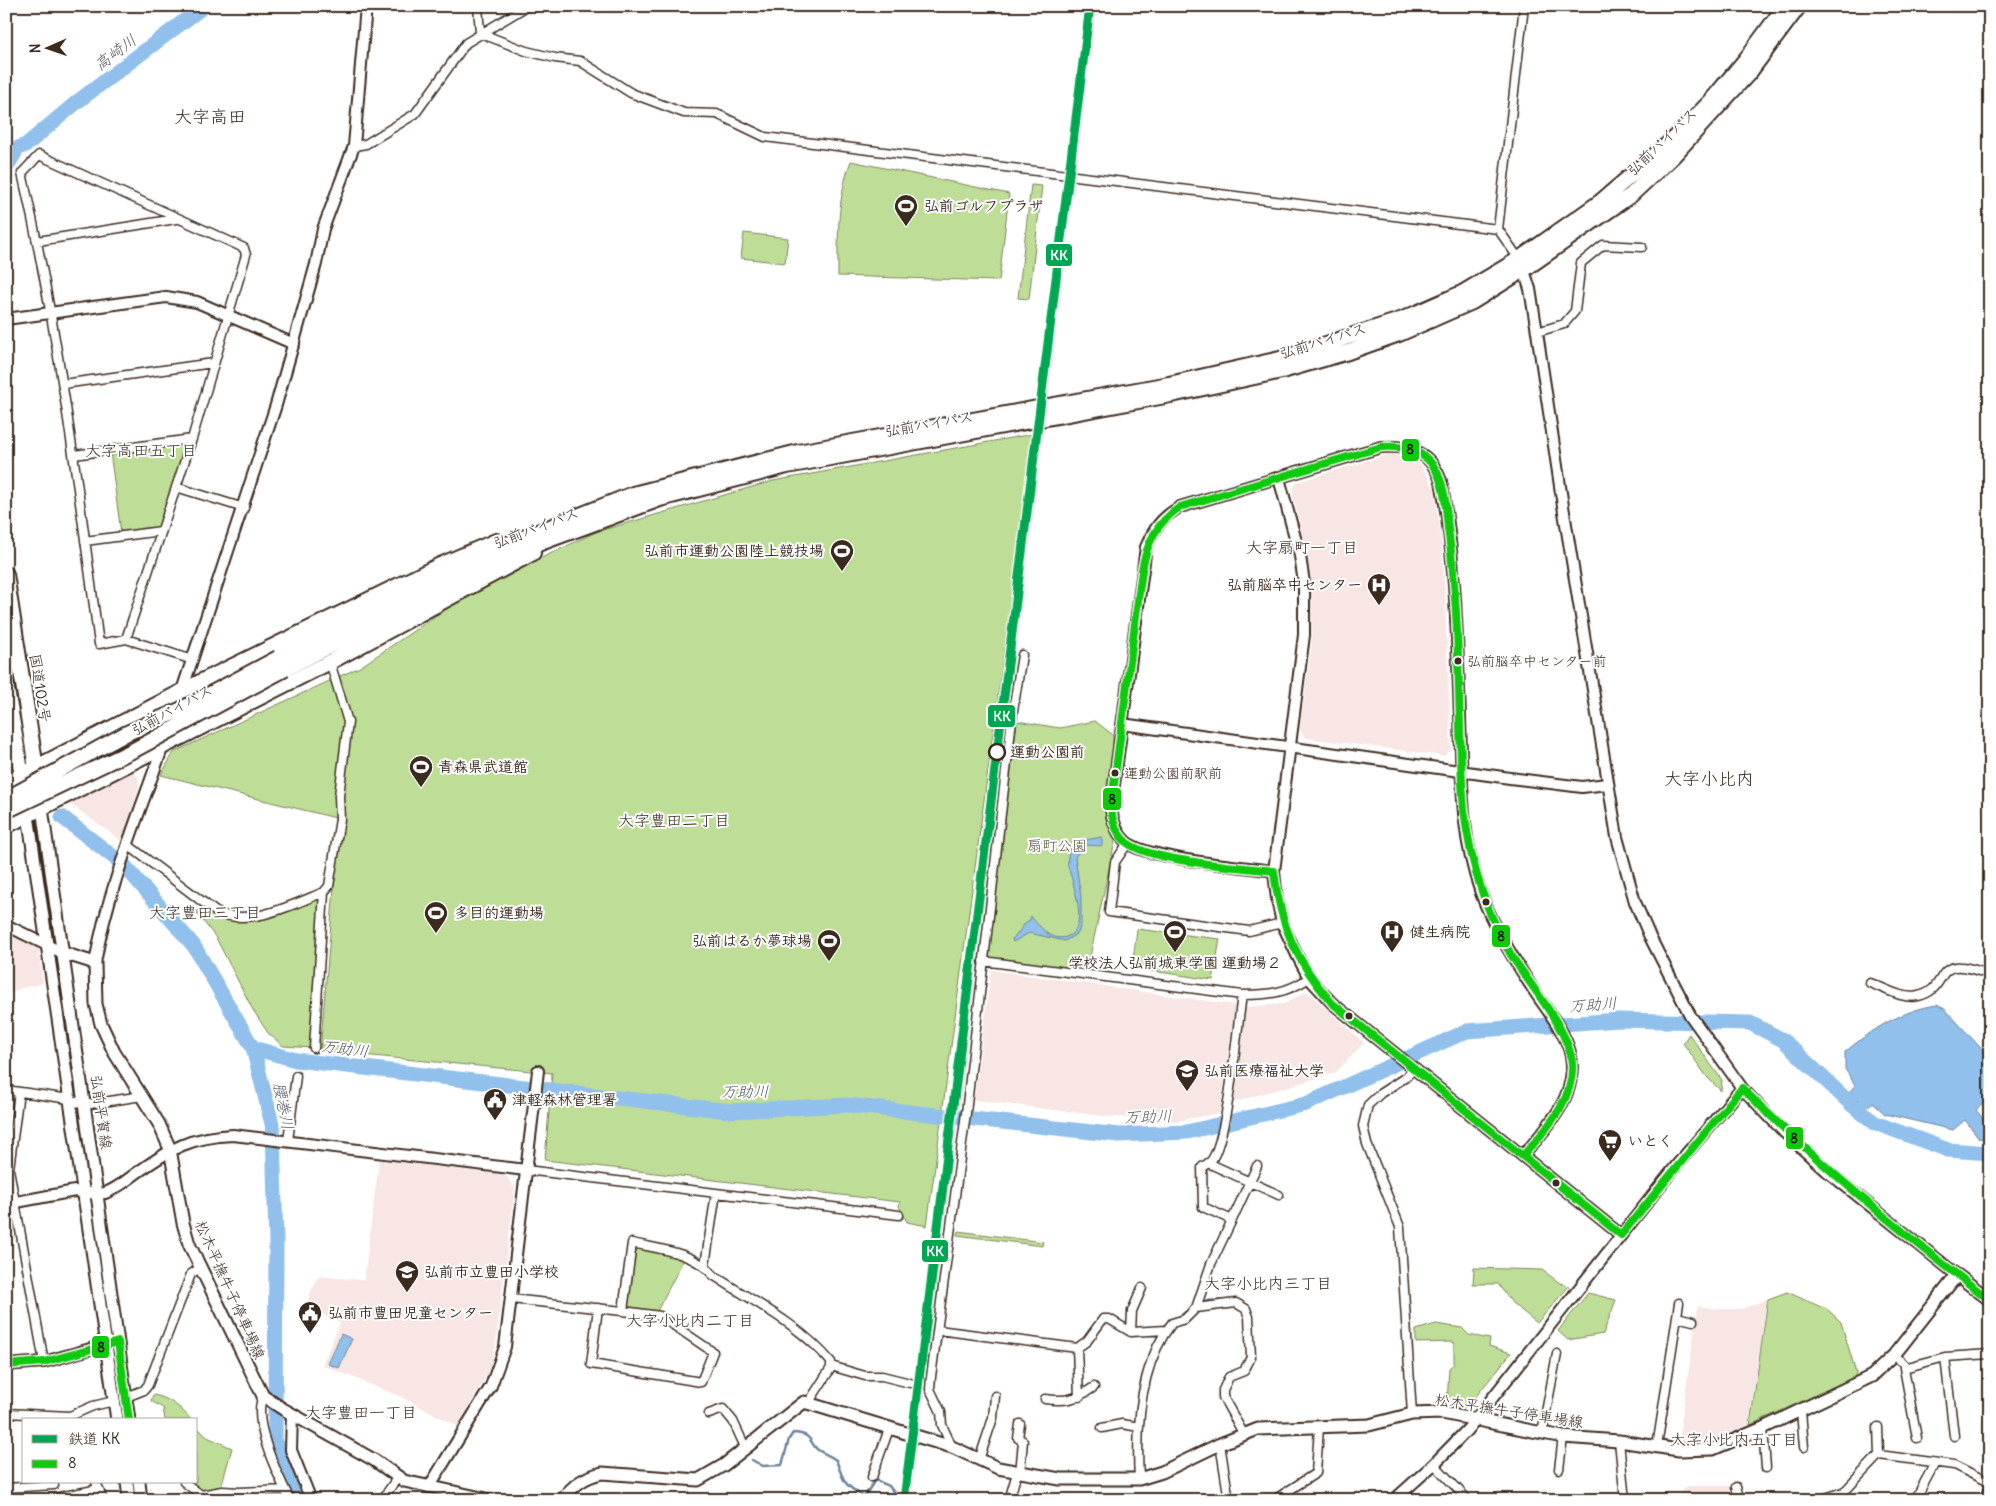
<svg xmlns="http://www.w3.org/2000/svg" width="1996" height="1506" font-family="Delius,'Klee One',sans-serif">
<rect width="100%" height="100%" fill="#fff"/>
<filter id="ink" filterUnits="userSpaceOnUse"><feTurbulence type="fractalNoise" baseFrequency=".02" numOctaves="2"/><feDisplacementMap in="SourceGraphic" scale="10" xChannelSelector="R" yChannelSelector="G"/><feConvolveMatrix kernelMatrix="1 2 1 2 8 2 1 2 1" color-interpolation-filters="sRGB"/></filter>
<g filter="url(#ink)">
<path fill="#f8e6e4" d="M1390,454L1410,458L1420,464L1434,488L1441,535L1445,597L1451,749L1444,756L1306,738L1300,730L1312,642L1311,575L1292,490L1297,482Z
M133,772L138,777L139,786L123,842L70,804Z
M6,931L38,946L43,983L21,988L9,994L6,989Z
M991,970L1235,1005L1220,1113L1176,1121L1103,1116L974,1100Z
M1307,991L1364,1043L1335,1073L1234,1102L1245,1007L1284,1004Z
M379,1160L505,1175L515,1188L495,1347L489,1371L458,1426L399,1396L322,1365L340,1323L305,1306L318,1276L364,1280Z
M1767,1299L1749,1425L1709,1442L1698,1444L1678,1443L1698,1306L1718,1309H1742Z
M1686,1486H1733L1736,1500H1675Z"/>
<path fill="#bede97" stroke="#7c845a" d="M851,161L1009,194L999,281L838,276C838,237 837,197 851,161Z
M1031,185L1042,186L1029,299L1018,298Z
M744,233L788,238L785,263L741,258Z
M1033,434L927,1226L907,1222L899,1206L900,1202L545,1160L552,1073L320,1051L340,819L161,775L174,752L360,667L474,590L596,532L773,481Z
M185,442L187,444L158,528L121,533L110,452Z
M1017,721L1060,728L1095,721L1113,735V759L1106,818L1115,841L1086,975L988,958Z
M324,892L314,1048L283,1046L268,1033L253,1010L216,938L197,913L200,907H209L246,917Z
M1137,929L1220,939L1213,980L1132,968Z
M1689,1034L1722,1080L1721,1091L1707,1077L1683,1043Z
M958,1231L1043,1242L1042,1246L957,1235Z
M634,1247L684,1259L657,1311L626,1308Z
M1474,1268L1542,1270L1560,1283L1569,1286L1537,1323L1512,1303L1498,1284H1473Z
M1787,1292L1828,1310L1841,1322L1856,1373L1855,1377L1750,1425L1768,1299Z
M1588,1293L1616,1300L1603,1334L1568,1340L1558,1331Z
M1436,1324L1462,1328L1469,1335L1490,1339L1489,1346L1511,1353L1468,1406L1461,1408L1447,1405L1449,1368L1454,1364V1342L1416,1343V1330Z
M153,1395C168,1397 182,1408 191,1420H165L163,1408L151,1401Z
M196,1426L207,1437L232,1448L221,1487L211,1492L194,1487L189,1482H196Z"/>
<path fill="#90c0eb" stroke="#6e8499" d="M1102,837V846L1085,845L1075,857L1081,897V924L1078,933L1065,941L1029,933L1013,942L1012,939C1020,934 1021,924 1030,920L1031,916C1033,920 1042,929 1048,934C1053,937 1060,939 1066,937C1091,929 1072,882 1068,866C1067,861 1068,856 1069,851L1080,841Z
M1937,1005L1945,1009L1990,1058V1098L1976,1110L1990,1127V1141L1979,1138L1965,1120L1953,1130L1885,1114L1873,1103L1863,1108L1849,1093L1855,1085L1845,1069V1052C1871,1030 1902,1010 1937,1005Z
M341,1334L352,1339L339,1368L328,1364Z"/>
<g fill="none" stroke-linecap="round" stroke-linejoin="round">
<path stroke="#6e8499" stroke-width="2.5" d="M1225,1098L1235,1022
M1852,1105L1857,1100
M1201,1301L1233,1300
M1179,1317L1196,1304
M1160,1328L1172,1320
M752,1460L763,1466L782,1465L789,1439L793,1433C814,1434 808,1442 818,1450C824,1454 830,1455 836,1460C845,1483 842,1483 864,1497L875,1480L889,1486L895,1494"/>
<path stroke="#90c0eb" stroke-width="15" d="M6,168L18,148L26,145L77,102L204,6
M62,817L124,865L194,946L253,1048L273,1128L276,1243L275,1441L282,1463L300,1500
M253,1048L296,1060L729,1111L846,1105L1119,1135L1187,1132L1306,1104L1467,1031L1619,1020L1750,1023L1783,1040L1852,1105L1875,1123L1948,1150L1990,1153"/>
<g stroke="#3b2a1e" stroke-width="11">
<path id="minor" d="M478,6L480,33
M480,33L526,51L555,58L580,61L631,93L684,113L717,114L765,137L1498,229
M354,146L366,144L415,114L466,43L527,6
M38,241L176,219
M1519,259L1498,229L1524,6
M1537,332L1564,324L1575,311L1581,263L1603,245L1642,247
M63,384L213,363
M74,455L192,439
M176,487L244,508
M85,541L161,531
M126,639L192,439L246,255L244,248L39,155L22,173C58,328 78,486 99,644L126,639L193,660
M1128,843L1115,862L1109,912L1249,931L1282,923
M128,845L216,912C250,927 292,905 324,892
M983,961L1242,995C1268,995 1287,993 1309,978
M1870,983C1884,988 1904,1000 1918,996C1953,989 1928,950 1990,975
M314,1048L324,892L329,886L340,819L339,796L348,722L330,662
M6,1090L70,1099L84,1105L142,1096
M19,1092L9,1169L44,1362
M288,1141L296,1076
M1208,1163L1279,1195
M526,1170L899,1215
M1232,1220L1257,1166
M705,1265L716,1193
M511,1299L623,1311L632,1243C659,1249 694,1252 713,1275C754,1302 799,1324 831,1362V1368L809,1402
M598,1308L591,1364L701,1382L713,1352L660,1316L623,1311
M1196,1308L1236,1303L1246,1309L1249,1317L1251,1357L1244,1371L1229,1377L1223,1390V1397L1243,1433
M1677,1317L1693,1321
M938,1330L1077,1348L1087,1341L1103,1319H1109L1131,1332L1166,1330
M1131,1332L1132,1311L1142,1288
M1077,1348L1079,1397
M1894,1355L1904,1364V1368L1945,1357L1990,1354
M1945,1357L1954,1436
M831,1366L865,1376H882L910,1383
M1904,1368L1917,1438
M263,1396C251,1422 278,1475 290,1500
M126,1397L144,1390L148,1385L191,1274L200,1268
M1045,1399C1066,1402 1077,1399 1094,1387
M1801,1411L1804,1447
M6,1413L70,1416L93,1406L114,1401
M709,1414L723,1409L733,1421L746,1449
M1412,1414L1400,1227L1367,1144L1363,1126L1368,1105L1381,1093L1406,1077L1413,1069
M1020,1424L1018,1438L1023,1441L1020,1473
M1878,1427L1879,1455
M1102,1428L1122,1424L1139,1427
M1763,1428L1766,1468
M1542,1433L1557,1354
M1619,1441L1625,1500
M1220,1444L1229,1500
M952,1447L942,1425L941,1412L930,1389L931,1377L966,1113L1013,711L1022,655
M1657,1447L1679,1303
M979,1460L993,1418L995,1396
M1434,1464L1468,1500
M1559,1469L1563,1437
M872,1477L889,1429
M1139,1479C1136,1428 1139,1365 1172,1323L1185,1319L1196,1308L1211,1264L1232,1220L1203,1207L1202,1167C1205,1165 1209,1163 1211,1161C1228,1139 1237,1028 1242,995
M96,1482L103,1500
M184,1482L201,1495L222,1491L240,1492L285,1490
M1736,1487L1740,1500
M6,1488L54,1485
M59,1497L99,1489
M382,1500L397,1478
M1009,1500L1017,1473
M1274,1500L1316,1473L1319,1427
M1819,1500L1844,1492L1879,1455L1954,1465L1990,1483
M1915,1500L1935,1463"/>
</g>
<g stroke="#3b2a1e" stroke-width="14">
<path id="tertiary" d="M1522,264L1530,289L1537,332L1563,506L1617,837L1635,902L1650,937L1690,1015L1742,1088L1784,1132L1828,1172L1957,1275
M6,319L166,297L197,302L294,344
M1279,478L1300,556L1304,583V635L1274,871L1277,900L1282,923L1297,955L1309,978L1332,1003L1621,1235
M174,715L276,405L316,264L323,229L354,146L366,6
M1122,724L1510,778L1582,787L1607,784
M1274,871C1240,866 1155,860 1129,844C1117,836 1112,820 1111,807L1146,547C1154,529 1162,517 1180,507L1381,447C1410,445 1431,452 1441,481C1456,559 1457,638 1460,717C1462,778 1460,835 1481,893C1493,926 1513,958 1533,989C1547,1011 1571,1037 1572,1065C1573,1102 1545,1129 1523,1156
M6,925L63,953
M95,963C108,888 139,815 164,743
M6,1204L75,1191L97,1194L105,1193C117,1189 128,1179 138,1172C172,1148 190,1137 233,1135L526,1170
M6,1365L44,1362L112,1343
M292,1414L291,1450L311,1500
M429,1487L491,1386L505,1347L538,1071
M1394,1500L1434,1464L1467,1430L1676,1166L1742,1088
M1985,1500L1990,1489"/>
</g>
<g stroke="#3b2a1e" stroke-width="15">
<path id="secondary" d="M42,808L129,1420
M28,815L117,1420
M63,953L95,963L96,1004L101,1024L114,1052L159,1124L170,1149L183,1223L189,1244L263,1396L283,1409L374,1460L404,1481L491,1500
M127,1482L129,1500
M139,1482L141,1500
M562,1500C573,1485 584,1477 602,1473L698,1480L724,1465L804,1402L952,1447L998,1468L1060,1479H1139L1162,1472L1220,1444L1258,1429L1369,1425L1412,1414L1442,1413L1563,1437L1619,1441L1679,1450L1713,1449L1763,1428L1872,1376L1894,1355L1957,1275L1990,1300"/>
</g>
<g stroke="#3b2a1e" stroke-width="18">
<path id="trunk" d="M6,574L37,775
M278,658L510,543L633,494L798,452L1169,384L1280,359L1403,319L1462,293L1519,259L1600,202L1676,137L1710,102L1746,59L1785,6
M285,669L505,556L660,499L787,466L1176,394L1282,371L1348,352L1399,334L1472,302L1525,269L1631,195L1673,156L1749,73L1799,6
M6,684L23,782
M6,783L204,680L438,566L496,541
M6,826L330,662L533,553"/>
</g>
<use href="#minor" stroke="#fff" stroke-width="8"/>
<use href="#tertiary" stroke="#fff" stroke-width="10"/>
<use href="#secondary" stroke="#fff" stroke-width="11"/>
<use href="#trunk" stroke="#fff" stroke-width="14"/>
<g stroke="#3b2a1e" stroke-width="18" stroke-linecap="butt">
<path id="trunk-bridge" d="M6,799L127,733L180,710L278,658
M6,811L134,750L285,669"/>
</g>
<use href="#trunk-bridge" stroke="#fff" stroke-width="14"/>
<g stroke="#fff" stroke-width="11">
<path id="bus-1" d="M1523,1156C1545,1130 1575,1100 1572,1063C1569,1029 1528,983 1510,953C1479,900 1465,844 1462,783C1458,698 1460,613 1448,528C1446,507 1445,481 1432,464C1419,448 1400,446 1381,447L1180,507C1156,523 1147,543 1142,570L1111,807C1112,820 1116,833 1126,842C1150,862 1241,867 1274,871C1280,926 1296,961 1332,1003L1621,1235L1742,1088C1819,1165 1903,1234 1990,1300
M6,1365L44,1362L118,1342L129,1420"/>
</g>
<use href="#bus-1" stroke="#0fca08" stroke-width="8"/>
<g stroke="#fff" stroke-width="12">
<path id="rail-1" d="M904,1500L1090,6"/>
</g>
<use href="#rail-1" stroke="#00a651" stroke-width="9"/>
</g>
</g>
<defs>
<g id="stadium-pin" transform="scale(1.25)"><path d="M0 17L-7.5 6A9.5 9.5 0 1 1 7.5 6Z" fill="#3b2a1e" stroke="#fff"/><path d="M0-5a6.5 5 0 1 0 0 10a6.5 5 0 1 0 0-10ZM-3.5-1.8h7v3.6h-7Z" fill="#fff"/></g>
<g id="hospital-pin" transform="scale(1.25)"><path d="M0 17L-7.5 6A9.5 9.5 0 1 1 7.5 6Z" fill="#3b2a1e" stroke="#fff"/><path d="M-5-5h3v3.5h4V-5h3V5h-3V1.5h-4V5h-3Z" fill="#fff"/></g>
<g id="university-pin" transform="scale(1.25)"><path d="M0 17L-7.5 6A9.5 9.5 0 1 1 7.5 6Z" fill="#3b2a1e" stroke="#fff"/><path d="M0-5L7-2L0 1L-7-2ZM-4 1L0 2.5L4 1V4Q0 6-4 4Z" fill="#fff"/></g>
<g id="civic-pin" transform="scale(1.25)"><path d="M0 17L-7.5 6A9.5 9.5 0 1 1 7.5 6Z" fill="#3b2a1e" stroke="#fff"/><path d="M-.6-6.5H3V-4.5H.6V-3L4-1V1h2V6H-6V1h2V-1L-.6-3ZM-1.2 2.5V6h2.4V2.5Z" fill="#fff"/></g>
<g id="supermarket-pin" transform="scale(1.25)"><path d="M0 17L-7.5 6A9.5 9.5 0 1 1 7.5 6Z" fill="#3b2a1e" stroke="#fff"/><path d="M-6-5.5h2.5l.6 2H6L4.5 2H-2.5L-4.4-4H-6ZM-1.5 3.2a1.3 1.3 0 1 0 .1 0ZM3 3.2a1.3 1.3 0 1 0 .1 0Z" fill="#fff"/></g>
<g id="school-pin" transform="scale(1.25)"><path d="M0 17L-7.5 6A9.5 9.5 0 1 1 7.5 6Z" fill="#3b2a1e" stroke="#fff"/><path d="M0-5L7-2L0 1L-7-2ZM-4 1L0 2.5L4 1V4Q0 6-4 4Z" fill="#fff"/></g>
</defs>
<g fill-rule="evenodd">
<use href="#stadium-pin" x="906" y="206"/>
<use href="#stadium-pin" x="842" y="551"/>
<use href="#hospital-pin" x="1379" y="585"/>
<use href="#stadium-pin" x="421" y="767"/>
<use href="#stadium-pin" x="436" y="913"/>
<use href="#stadium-pin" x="1175" y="932"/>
<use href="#hospital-pin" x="1392" y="932"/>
<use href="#stadium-pin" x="829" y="941"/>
<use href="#university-pin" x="1187" y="1071"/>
<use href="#civic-pin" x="495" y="1100"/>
<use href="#supermarket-pin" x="1610" y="1141"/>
<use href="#school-pin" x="407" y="1272"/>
<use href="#civic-pin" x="310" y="1313"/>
</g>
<g fill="#3b2a1e" stroke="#fff" stroke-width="2">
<circle cx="1458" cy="661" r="4.5"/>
<circle cx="1115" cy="773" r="4.5"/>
<circle cx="1486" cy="902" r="4.5"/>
<circle cx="1349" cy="1016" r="4.5"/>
<circle cx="1556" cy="1183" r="4.5"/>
</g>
<circle fill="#fff" stroke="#3b2a1e" stroke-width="2.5" cx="997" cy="752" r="8"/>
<g text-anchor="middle" stroke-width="4" stroke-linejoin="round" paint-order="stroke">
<g font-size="14" fill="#3b2a1e" stroke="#fff" text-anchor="start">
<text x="1467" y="666">弘前脳卒中センター前</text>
<text x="1124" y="778">運動公園前駅前</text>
</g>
<g font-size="15" fill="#3b2a1e" stroke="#fff">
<text transform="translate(1662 142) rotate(-44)" y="5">弘前バイパス</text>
<text transform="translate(1323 341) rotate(-17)" y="5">弘前バイパス</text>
<text transform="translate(929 424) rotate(-10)" y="5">弘前バイパス</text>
<text transform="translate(536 528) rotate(-21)" y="5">弘前バイパス</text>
<text transform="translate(40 688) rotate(81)" y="5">国道102号</text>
<text transform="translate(172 710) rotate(-29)" y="5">弘前バイパス</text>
<text transform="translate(101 1112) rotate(82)" y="5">弘前平賀線</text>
<text transform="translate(230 1290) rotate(66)" y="5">松木平撫牛子停車場線</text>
<text transform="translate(1509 1411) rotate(9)" y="5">松木平撫牛子停車場線</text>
</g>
<g font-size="15" font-weight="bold" fill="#3b2a1e" stroke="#fff" text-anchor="start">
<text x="924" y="211">弘前ゴルフプラザ</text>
<text x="824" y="556" text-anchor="end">弘前市運動公園陸上競技場</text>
<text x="1362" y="590" text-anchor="end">弘前脳卒中センター</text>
<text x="438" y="772">青森県武道館</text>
<text x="454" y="918">多目的運動場</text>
<text x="1410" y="937">健生病院</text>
<text x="812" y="946" text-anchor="end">弘前はるか夢球場</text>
<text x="1175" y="968" text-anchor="middle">学校法人弘前城東学園 運動場２</text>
<text x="1204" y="1076">弘前医療福祉大学</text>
<text x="512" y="1105">津軽森林管理署</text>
<text x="1628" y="1146">いとく</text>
<text x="424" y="1277">弘前市立豊田小学校</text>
<text x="328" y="1318">弘前市豊田児童センター</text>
</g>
<g font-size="15" font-weight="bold" fill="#3b2a1e" stroke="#fff" text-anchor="start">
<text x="1010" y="757">運動公園前</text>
</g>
<g font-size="15" fill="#5c573c" stroke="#fff">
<text x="1057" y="851">扇町公園</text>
</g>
<g font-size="16" font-style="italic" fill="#595e66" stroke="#fff">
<text transform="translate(115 52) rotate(-37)" y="6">高崎川</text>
<text transform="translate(1593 1004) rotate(-4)" y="6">万助川</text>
<text transform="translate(345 1048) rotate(7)" y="6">万助川</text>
<text x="745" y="1097">万助川</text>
<text transform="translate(284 1106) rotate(79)" y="6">腰巻川</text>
<text transform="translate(1148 1116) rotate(-2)" y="6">万助川</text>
</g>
<g font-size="16" fill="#3b2a1e" stroke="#fff">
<text x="141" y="456">大字高田五丁目</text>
<text x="1302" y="553">大字扇町一丁目</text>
<text x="674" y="826">大字豊田二丁目</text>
<text x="205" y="918">大字豊田三丁目</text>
<text x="1268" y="1289">大字小比内三丁目</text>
<text x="690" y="1326">大字小比内二丁目</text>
<text x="361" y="1418">大字豊田一丁目</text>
<text x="1734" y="1445">大字小比内五丁目</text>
</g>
<g font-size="18" fill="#3b2a1e" stroke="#fff">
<text x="210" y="123">大字高田</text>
<text x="1709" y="785">大字小比内</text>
</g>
</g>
<g stroke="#fff" stroke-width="2">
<rect x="1045" y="243" width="28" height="24" rx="5" fill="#00a651"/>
<rect x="1401" y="438" width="19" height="24" rx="5" fill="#0fca08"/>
<rect x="987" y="704" width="29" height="24" rx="5" fill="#00a651"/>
<rect x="1102" y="787" width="20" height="24" rx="5" fill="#0fca08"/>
<rect x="1491" y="924" width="20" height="24" rx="5" fill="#0fca08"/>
<rect x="1785" y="1126" width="19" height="24" rx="5" fill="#0fca08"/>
<rect x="921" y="1239" width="28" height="24" rx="5" fill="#00a651"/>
<rect x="91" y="1335" width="19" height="24" rx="5" fill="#0fca08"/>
</g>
<g font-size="14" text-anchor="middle" font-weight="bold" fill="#fff">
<text x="1059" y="260">KK</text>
<text x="1002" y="721">KK</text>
<text x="935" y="1256">KK</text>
</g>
<g font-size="14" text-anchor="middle" font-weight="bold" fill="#111">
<text x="1410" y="454">8</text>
<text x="1112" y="804">8</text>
<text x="1501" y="941">8</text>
<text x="1794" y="1143">8</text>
<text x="101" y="1352">8</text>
</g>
<rect width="1996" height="1506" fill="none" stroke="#fff" stroke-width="25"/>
<rect x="12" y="12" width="1971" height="1481" fill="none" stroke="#3b2a1e" stroke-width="2" filter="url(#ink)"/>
<rect x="22" y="1418" width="175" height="65" fill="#ffffff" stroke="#b1aaa5"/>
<rect x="32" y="1435" width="25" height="8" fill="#00a651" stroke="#b1aaa5"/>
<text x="68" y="1444" font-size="15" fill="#3b2a1e">鉄道 KK</text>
<rect x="32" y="1460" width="25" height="8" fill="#0fca08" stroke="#b1aaa5"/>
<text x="68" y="1468" font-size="15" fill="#3b2a1e">8</text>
<g transform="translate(48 48) rotate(268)" stroke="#ffffff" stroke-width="4" paint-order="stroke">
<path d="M0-4L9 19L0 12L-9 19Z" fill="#3b2a1e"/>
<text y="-8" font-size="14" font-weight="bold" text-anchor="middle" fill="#3b2a1e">N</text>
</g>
</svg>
